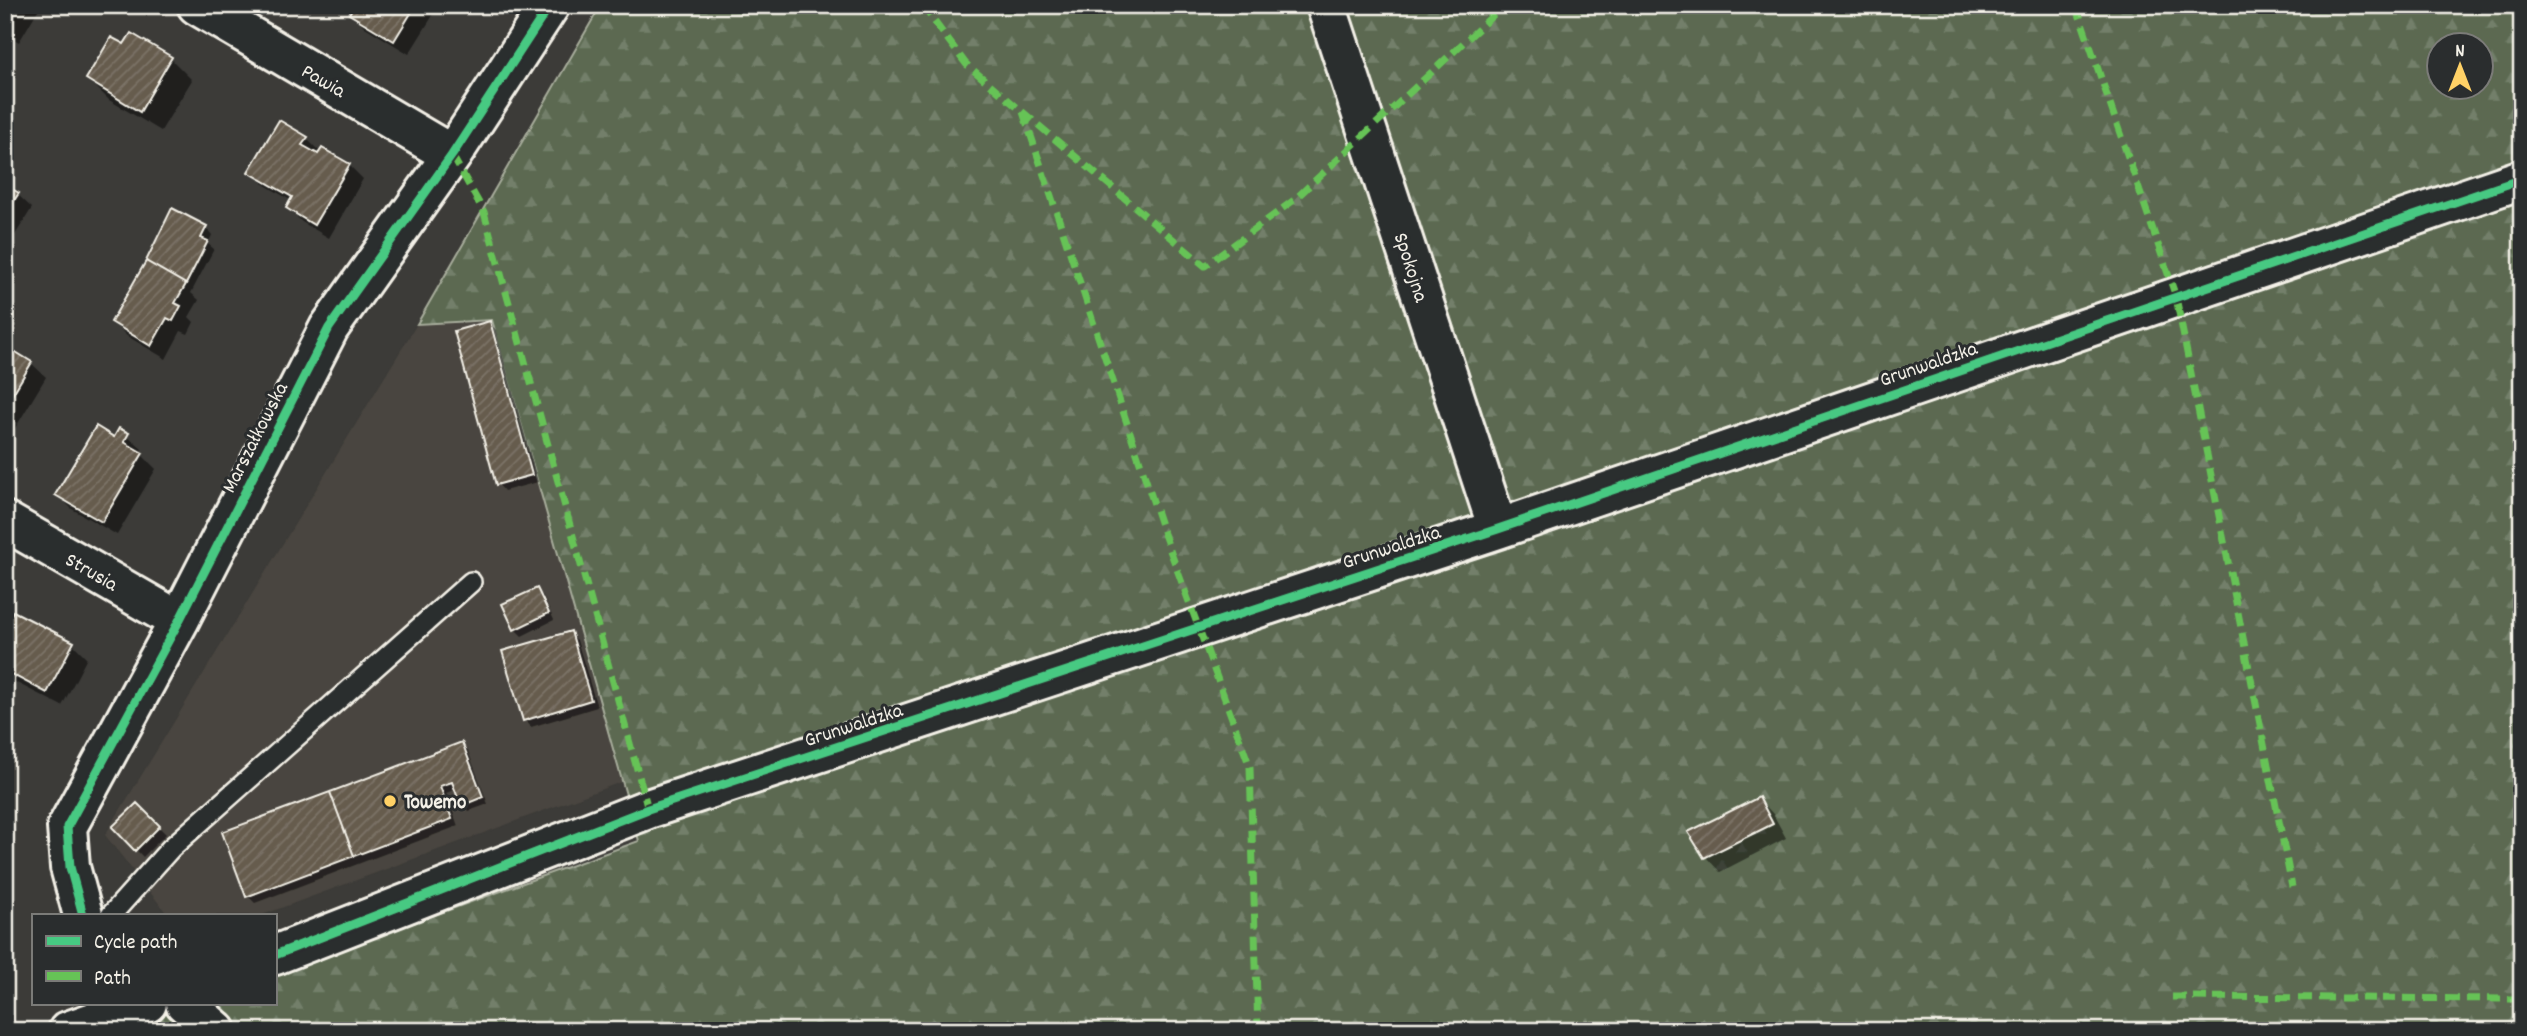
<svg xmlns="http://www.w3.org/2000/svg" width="2527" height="1036" font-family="Dekko,sans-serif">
<defs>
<pattern id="forest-firs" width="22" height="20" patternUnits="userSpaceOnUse" patternTransform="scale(1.75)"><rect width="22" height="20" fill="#5b6951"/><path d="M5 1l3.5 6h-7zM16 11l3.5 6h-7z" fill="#737f6a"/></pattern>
<pattern id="building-hatch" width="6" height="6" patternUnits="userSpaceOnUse" patternTransform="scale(1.75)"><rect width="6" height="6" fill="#665c4e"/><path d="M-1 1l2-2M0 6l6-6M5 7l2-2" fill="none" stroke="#7c7468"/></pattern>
</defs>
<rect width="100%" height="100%" fill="#3c3b38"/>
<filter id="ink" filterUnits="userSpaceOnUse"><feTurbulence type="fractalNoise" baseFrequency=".0143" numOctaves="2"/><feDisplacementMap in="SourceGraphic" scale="14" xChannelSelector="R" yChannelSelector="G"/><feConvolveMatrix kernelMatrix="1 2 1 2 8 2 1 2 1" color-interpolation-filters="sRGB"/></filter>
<g filter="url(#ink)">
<path fill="#49453f" d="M492,320L621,782L262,915H168L105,835L417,324Z"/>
<path fill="url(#forest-firs)" stroke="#a8ad9c" stroke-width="2" fill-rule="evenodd" d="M601,5H2522V1031H114L191,1003H275V973L639,841L492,320L417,324ZM2440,46H2482V88H2440Z"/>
<path fill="#0007" d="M5,5H41L19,42L5,34Z
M350,5H428L435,12L409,54L365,27L351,13L354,8Z
M131,35L171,59L192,80L161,131L109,100L88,79L125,46Z
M306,138L321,153L349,165L363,179L329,238L302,222L288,208L292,201L265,185L251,171Z
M5,187L17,194L32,208L5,251Z
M206,228L212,235L208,244L214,249L191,293L199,300L189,317L194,322L188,334L181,331L166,359L127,336L113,322Z
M490,323L496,330L538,482L504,491L498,484Z
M6,349L31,363L46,377L5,445Z
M120,430L142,449L140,453L156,469L117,535L72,509L58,495L115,439Z
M537,590L543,596L554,620L522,636L515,629Z
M5,630L73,644L87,658L62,706L5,677Z
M570,633L577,640L597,707L531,727L525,720Z
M461,744L468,751L488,804L469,811L463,805L457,789L446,793L458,826L255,903L248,896Z
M1759,799L1773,814L1786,838L1720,872L1706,857L1691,833Z
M5,802L10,807L5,816Z
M137,805L166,834L143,857L114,827Z"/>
<path fill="url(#building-hatch)" stroke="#f4f1e8" stroke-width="2" d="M354,5H416L394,41L349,14Z
M131,33L172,57L140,112L86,79L111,37L124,44Z
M279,120L308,137L302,145L318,154L322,148L350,164L314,225L286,208L292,197L248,172Z
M5,185L19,193L5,214Z
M172,208L207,226L201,238L208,241L186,284L146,261Z
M146,261L186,284L175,303L181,306L173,321L167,318L151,346L111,322Z
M490,321L532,475L496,485L454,331Z
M6,346L32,362L5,407V347Z
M96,426L114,437L119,428L129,433L124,442L143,453L102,522L55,495Z
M537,588L549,613L514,630L502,604Z
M13,611L74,642L47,693L5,671V626Z
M571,631L591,700L523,721L502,651Z
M462,742L483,797L461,806L452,782L440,786L452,819L354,856L330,792Z
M330,792L354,856L246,897L222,832Z
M1759,797L1773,824L1704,858L1688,832Z
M137,803L160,826L135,851L112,827Z"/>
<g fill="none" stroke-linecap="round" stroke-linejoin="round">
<g stroke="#f4f1e8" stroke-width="24">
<path id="lane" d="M111,915L171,848L471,582"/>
</g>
<g stroke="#f4f1e8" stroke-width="44">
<path id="street" d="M197,5L452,155
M1326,5L1498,529
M5,521L179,621
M83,915L70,867L67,827L179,621L329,328L452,155L550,5
M275,955L648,809L1498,529L2522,179
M185,1003L217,1031
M68,1031L147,1003"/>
</g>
<use href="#lane" stroke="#2a2d2e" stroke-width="19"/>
<use href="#street" stroke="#2a2d2e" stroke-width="38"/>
<path stroke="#66c356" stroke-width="7" stroke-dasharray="14 7" stroke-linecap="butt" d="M922,5L966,64L1205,266L1294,200L1504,5
M2076,5L2176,297L2292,887
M1023,112L1164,534L1250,767L1258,1031
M452,155L484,212L648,809
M2172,997L2522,999"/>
<g stroke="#2a2d2e" stroke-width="13">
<path id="cycleway" d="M83,915L70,867L67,827L179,621L329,328L452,155L550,5
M275,955L648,809L1498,529L2522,179"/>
</g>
<use href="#cycleway" stroke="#46c982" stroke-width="9"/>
</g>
</g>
<circle fill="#ffd166" stroke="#2a2d2e" stroke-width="2.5" cx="390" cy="801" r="7"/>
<g text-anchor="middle" stroke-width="6" stroke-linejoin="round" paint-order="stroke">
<g font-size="21" fill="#f4f1e8" stroke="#2a2d2e">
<text transform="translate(324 80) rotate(30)" y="7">Pawia</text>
<text transform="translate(1412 267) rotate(72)" y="7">Spokojna</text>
<text transform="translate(1928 363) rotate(-19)" y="7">Grunwaldzka</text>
<text transform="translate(254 437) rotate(-63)" y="7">Marszałkowska</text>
<text transform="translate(1391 546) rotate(-18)" y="7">Grunwaldzka</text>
<text transform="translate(92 571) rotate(30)" y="7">Strusia</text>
<text transform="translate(853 724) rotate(-18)" y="7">Grunwaldzka</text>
</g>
<g font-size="21" font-weight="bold" fill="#f4f1e8" stroke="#2a2d2e" text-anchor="start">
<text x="404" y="808">Towemo</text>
</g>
</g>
<rect width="2527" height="1036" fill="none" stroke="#2a2d2e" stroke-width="28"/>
<rect x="14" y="14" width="2499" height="1008" fill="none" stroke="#f4f1e8" stroke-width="2.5" filter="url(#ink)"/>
<rect x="32" y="914" width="245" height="91" fill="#2a2d2e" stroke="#7b7b78" stroke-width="2"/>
<rect x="46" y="936" width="35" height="10" fill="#46c982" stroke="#7b7b78" stroke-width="2"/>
<text x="94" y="948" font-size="21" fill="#f4f1e8">Cycle path</text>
<rect x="46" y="971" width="35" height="10" fill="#66c356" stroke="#7b7b78" stroke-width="2"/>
<text x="94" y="984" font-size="21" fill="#f4f1e8">Path</text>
<g transform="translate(2460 66)"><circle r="33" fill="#2a2d2e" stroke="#7b7b78" stroke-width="2"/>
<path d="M0-5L12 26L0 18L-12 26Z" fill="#ffd166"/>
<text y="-10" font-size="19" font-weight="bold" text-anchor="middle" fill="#f4f1e8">N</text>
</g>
</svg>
